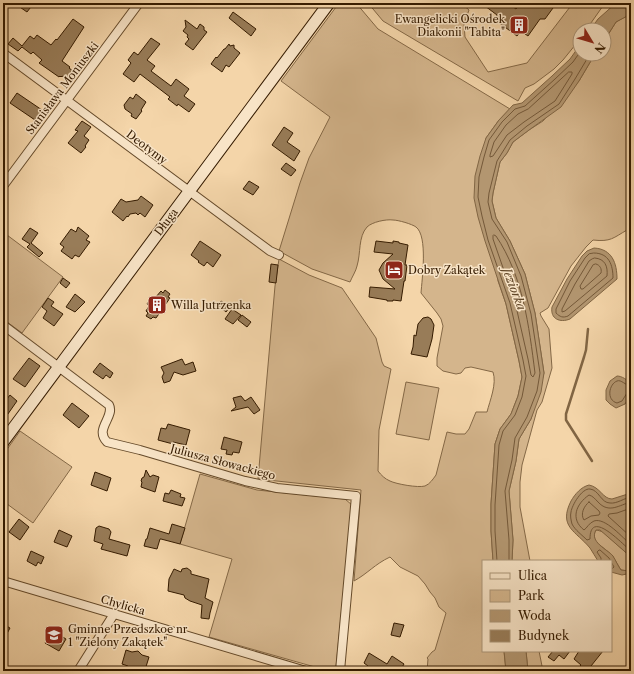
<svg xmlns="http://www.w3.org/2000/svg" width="634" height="674" font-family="'Libre Caslon Text',serif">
<rect width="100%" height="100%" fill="#f4d5a9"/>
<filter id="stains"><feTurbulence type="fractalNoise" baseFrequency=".005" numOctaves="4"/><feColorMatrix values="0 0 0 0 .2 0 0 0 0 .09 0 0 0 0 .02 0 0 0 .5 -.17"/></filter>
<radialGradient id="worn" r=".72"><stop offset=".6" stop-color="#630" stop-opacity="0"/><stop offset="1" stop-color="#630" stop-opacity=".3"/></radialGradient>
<path fill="#d4b58c" stroke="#846846" d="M339,3H356L378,29L510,109L499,120L486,138L498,281L506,304L519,361L522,377L518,396L511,414L500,429L495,444L491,504V531L493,561H483V651H504L506,671H427L428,659L427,658L432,652L435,650L446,613L439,607L435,598L430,592L425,584L418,576L400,567L390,557C375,564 367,574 354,581L361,490L258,479L275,286L279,259L309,275L342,288L376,338L382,362L384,366L391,369L379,430L378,471C381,475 385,479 390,481C396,484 418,488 425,486C430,484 433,479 436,475L447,432L456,434H465L469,429L476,412H487C490,400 497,384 493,372L471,367L465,368L461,373L456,374L443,371L437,366V358L443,326L441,319L437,313L421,293C422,279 428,236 416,227C412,224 398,220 393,220C386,219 372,222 367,227C358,237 361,253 357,266C356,271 352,277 350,282L312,269L279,251L300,183L309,158L330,117L281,81Z
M368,3H461L469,10L464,24L465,37L488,72L527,63L573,3H605L586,30H580V39L563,60L554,69L534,84L525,88L518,101L383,21Z
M630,14H631V231L627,230C613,238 611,242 593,240L586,247L571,266L548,308L540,313L541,316L549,329L552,368L542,402L537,410L522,465L520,482V507L530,561H512L513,540L509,491L516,461L519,439L531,419L544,373L535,313L525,274L510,241L496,218L492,201L493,193L500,162L507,153L513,142L529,130L543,121L579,81L595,54H604V41L616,22Z
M3,232L63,277L22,333L3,319Z
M406,382L439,388L429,440L396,434Z
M20,431L72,467L33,523L3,501V455Z
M200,474L257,490L345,499L352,505L336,667L330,671H329L209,637L232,559L180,544Z
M596,530H597L603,532L631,557V570L629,571L621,570L612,555L595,541L594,534Z
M526,651H539L543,671H528Z"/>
<path fill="#b39670" stroke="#816543" d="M616,3H631V14L616,22L604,41V30H590L598,19Z
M580,45V54H595L579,81L561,107L529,130L513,142L507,153L500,162L493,193L492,201L496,218L510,241L525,274L535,313L544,373L541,392L531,419L519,439L516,461L509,491L513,540L512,561H493L491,531V504L495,444L500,429L511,414L518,396L522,377L519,361L506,304L485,241L478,217L474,198L475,176L480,156L486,138L499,120L513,105L522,103L552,76L570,59Z
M594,248C612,249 617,263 617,279L570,319C560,323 550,319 552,307L567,279L582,256L587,251Z
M617,376C622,376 627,380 631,383V394L625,404L616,408L610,404L606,400V390L610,381Z
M589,485C600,487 603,499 612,499L631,493V557L600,530H596C589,542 607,549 613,556C616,561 618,566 621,570L629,571L631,570V573L622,575L611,572V561H598C595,557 593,552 590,548C576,531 558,527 571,501C575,494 581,487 589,485Z
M504,651H526L528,671H506Z"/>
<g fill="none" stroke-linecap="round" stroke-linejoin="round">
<path stroke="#745838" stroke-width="1" d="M569,72H572V74L555,101L524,122L507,135L493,156L490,157V155L494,142L506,125L518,114L528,109Z
M494,235L496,236C523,276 529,326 535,373L533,377L531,375L528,359L515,302L493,239V236Z
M594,253C609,253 613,265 613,278L568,316C563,318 560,317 556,313V309L570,281L585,258L589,254Z
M595,258C605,259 608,266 607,276L565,311L562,312V309L575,284L589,261L592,259Z
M596,264C600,265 602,269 601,273L583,289H581L580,286L593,265Z
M631,386C626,386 621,379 617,381C609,384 606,400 617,403L622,401L627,393L631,392
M631,497C624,498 617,504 610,503C601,503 599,490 590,489C582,488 572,505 571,512C570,516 571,520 572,524C575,530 582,535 587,540L590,539C590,508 622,544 631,551
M589,502L599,511L600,513L599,515L591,516L584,520C580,514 584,506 589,502Z
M631,502C619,505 609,514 598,502C595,499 593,496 589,495C576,504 570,519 584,530C587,528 589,523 594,521C605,517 623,538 631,545
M631,508L617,513L609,514L608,516L631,537
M497,561L495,531V505L499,445L503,431L515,415L522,397L526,376L523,360L510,303L488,240L482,216L478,197L479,177L484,157L489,140L502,122L515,109L525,106L555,79L573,62L580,52
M509,561V540L505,491L512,460L515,438L527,417L537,391L540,373L531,314L521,276L507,242L492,219L488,202L489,193L497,161L510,140L527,126L559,104L575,79L590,54
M601,561V558L597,552L599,550H600L609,558L614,567L613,568L611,569"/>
<path stroke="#816543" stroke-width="2.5" d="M588,329L586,350L584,357L566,414V420L592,461"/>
</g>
<path fill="#987c58" stroke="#351b00" d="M14,3H34L27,12Z
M481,3H508L516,9L521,3H550L553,8L545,19H540L528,36L521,31L517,36L494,19L497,15Z
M233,12L256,29L251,36L229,18Z
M73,19L84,27L62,61L70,67L69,68L73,71L67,79L62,76L61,77L60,76L59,77L39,63L42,60L33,52L31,54L22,47L18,51L8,44L13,38L22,46L30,36L34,39L37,35L51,45L56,39L57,40Z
M185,20L197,29L200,24L204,27V30L207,32L193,50L185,44L189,39L187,37L188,35L183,31L186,27Z
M151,38L160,44L147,60L155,66L151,71L171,86L176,79L189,89L184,96L195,104L189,112L178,104L177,106L168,99L170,97L140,74L134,82L123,74L131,63L128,60L134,52L138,55Z
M229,44L230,46L234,45V48L240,53L229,67L226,65L222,72L211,64L216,57L217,58L224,49H225Z
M17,93L42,110L35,120L10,103Z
M136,94L146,102L141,110L142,111L136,119L131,116L132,114L125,109L124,105L130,97L133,99Z
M82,121L91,127L84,136L89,140L85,146L86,147L81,153L68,143L78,131L75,130Z
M284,127L293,133L287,142L300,151L294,161L272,145Z
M286,163L296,170L291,176L281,169Z
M249,181L259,187L253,195L243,189Z
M141,196L153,205L145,217L140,213L138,215L136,213L130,214L128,217L127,216L123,221L112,212L121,199L126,202L138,200Z
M78,227L89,236L86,240L90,242L79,257L75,255L72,259L61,251L64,247L60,244L71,229L76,232Z
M30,228L38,233L31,243L43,253L39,257L27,247L30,244L22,239Z
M200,241L221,255L213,267L207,262L204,266L198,262L199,261L191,255Z
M376,241L393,243V241L399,242V243L408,245L405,265H407L405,281H404L401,301L393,300V301H387V300L369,297L370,287L395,289L383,279L379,270L383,263L393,254L374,252Z
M271,264L278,265L276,283L269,282Z
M63,278L70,283L66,288L60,283Z
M165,290L170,294L168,297L170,298L156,318L153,317L151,319L146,316L148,313L146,311L149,306L147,304L151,298L153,299L154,297L155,298L161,291L163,293Z
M75,294L85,302L75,312L66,307Z
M48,298L54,302L51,306L63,314L54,326L43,318L47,311L42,307Z
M221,301L230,307L226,312L218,305Z
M232,309L241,315L233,324L225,319Z
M242,315L251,322L247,327L238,320Z
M428,317L431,319L434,325L432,339L427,357L411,354L413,347L414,335L416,336L418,324L423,318Z
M29,358L40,366L25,387L13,379Z
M182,359L185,365L193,362L196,371L183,375L174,372L170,381L164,383L162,377L164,373L161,367Z
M100,363L113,373L110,378L106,375L103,379L93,372Z
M10,395L17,401L3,421V404Z
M241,396L245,401L251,397L260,410L254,414L248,407L231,411L236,407L233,398Z
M72,403L89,416L79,428L63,415Z
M168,424L190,430L186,445L173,442V444L158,440L161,428L166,429Z
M224,437L242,442L239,453L233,452L232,455L226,454L227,450L221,449Z
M146,470L150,477L153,475L159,477L155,492L141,487L142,482L141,481L142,478L144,477Z
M95,472L111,478L107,491L91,485Z
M171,490L181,494L180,497L185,498L182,506L163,501L165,493L169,494Z
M19,519L29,527L20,540L9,532Z
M172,524L185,528L180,544L161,539H160L157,549L144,546L146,539H147L150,528L169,534Z
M99,526L109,529L111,532L109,539L130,545L127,556L101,549L103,544L94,541L96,528Z
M59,530L72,536L67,547L54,542Z
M31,551L44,557L41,564L38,562L36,566L27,561Z
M187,568L191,571V574L209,579L205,598L213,602L210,613L209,619L201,618L202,605L190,601L185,598L184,595L168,591L169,579L174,569L181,572L182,569Z
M394,623L404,625L400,637L391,635Z
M3,624L10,628L3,641Z
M50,629L66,639L59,651L45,643L49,637L47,635Z
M126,650L132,652L138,651L142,655L149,657L145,670L138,669L136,671L134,668L130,670L128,666L122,664Z
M553,651H570L564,659L559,655L554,661L548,657Z
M579,651H603L587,671L580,666L581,665L574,659Z
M369,653L387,664L392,656L404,664L400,671H373L367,667L368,666L364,663Z"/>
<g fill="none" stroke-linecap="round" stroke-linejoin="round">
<g stroke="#654a2a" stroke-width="10">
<path id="street" d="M3,53L270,251L279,255
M3,186L139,3
M3,325L109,405C115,417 94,429 107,442L140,450L245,481L277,488L356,496L340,671
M3,581L306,671
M78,671L114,614"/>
</g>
<g stroke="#351b00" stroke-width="13">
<path id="secondary" d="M3,442L329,3"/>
</g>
<use href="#street" stroke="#f8e4c7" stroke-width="8"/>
<use href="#secondary" stroke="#f8e4c7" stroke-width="11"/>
</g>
<defs>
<g id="building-square" transform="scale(1)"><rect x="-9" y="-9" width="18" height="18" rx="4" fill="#8f2418" stroke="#f8e4c7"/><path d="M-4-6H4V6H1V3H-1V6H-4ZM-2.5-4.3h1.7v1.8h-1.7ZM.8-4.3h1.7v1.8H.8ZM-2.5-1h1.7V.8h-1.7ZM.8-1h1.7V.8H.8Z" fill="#fff"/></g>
<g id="hotel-square" transform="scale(1)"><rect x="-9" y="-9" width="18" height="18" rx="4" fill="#8f2418" stroke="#f8e4c7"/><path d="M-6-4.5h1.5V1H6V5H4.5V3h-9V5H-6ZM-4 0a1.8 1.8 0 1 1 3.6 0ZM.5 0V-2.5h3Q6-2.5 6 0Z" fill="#fff"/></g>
<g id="school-square" transform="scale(1)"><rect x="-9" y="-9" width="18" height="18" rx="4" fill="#8f2418" stroke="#f8e4c7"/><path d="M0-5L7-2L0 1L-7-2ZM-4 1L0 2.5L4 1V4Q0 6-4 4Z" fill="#fff"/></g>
</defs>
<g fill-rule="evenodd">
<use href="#building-square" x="519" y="25"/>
<use href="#hotel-square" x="394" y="270"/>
<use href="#building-square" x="157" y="305"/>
<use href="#school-square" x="54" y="635"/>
</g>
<g text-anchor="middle" stroke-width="3" stroke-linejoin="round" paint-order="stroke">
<g font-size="11" fill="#351b00" stroke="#f8e4c7" text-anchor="start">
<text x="505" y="23" text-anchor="end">Ewangelicki Ośrodek<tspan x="505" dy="13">Diakonii "Tabita"</tspan></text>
<text x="408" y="274">Dobry Zakątek</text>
<text x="171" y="309">Willa Jutrzenka</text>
<text x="68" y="633">Gminne Przedszkoe nr<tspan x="68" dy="13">1 "Zielony Zakątek"</tspan></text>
</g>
<g font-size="11" fill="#351b00" stroke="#f8e4c7">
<text transform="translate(62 88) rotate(-53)" y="4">Stanisława Moniuszki</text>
<text transform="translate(147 147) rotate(37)" y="4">Deotymy</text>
<text transform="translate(166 222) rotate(-53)" y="4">Długa</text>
<text transform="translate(223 462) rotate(15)" y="4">Juliusza Słowackiego</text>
<text transform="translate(123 605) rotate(16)" y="4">Chylicka</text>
</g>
<g font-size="12" font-style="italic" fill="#614627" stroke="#f8e4c7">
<text transform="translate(514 289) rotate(69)" y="4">Jeziorka</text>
</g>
</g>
<rect width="634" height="674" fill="none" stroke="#f4d5a9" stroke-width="16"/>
<rect x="4" y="4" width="626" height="666" fill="none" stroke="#351b00" stroke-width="2"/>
<rect x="8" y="8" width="618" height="658" fill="none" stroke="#351b00"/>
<rect x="482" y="560" width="130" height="92" fill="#f8e4c7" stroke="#aa9477"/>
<rect x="490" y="573" width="20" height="6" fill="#f8e4c7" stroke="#aa9477"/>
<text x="518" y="580" font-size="12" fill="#351b00">Ulica</text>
<rect x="490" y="590" width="20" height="12" fill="#d4b58c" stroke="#aa9477"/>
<text x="518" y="600" font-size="12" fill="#351b00">Park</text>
<rect x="490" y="610" width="20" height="12" fill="#b39670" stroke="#aa9477"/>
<text x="518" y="620" font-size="12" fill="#351b00">Woda</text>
<rect x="490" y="630" width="20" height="12" fill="#987c58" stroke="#aa9477"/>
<text x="518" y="640" font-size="12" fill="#351b00">Budynek</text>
<g transform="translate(592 42) rotate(128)"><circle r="19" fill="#f8e4c7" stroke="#aa9477"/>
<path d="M0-3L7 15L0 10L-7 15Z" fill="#8f2418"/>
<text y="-6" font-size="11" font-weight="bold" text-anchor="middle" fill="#351b00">N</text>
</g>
<rect width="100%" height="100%" filter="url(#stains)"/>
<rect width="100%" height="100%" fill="url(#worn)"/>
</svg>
